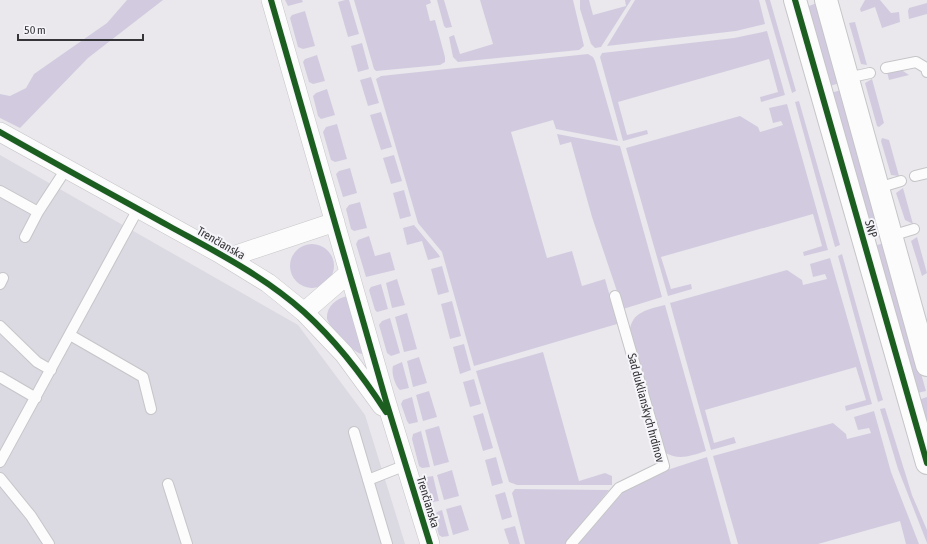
<svg xmlns="http://www.w3.org/2000/svg" width="927" height="544" font-family="'Asap Condensed',sans-serif">
<rect width="100%" height="100%" fill="#eae8ec"/>
<path fill="#dbd9e1" d="M0,155L298,325L365,415L405,544H0Z"/>
<path fill="#d2cbe0" d="M127,0H163L88,58L20,128L0,118V94L10,96L26,88L34,74L107,23Z
M285,0H302L303,2L288,6Z
M345,0H349L359,34L348,37L338,2Z
M354,0H430L431,3L426,5L430,21L435,20L445,57V62L440,65L376,71L374,69Z
M437,0H444L452,27L446,28L444,26Z
M480,0H573L584,46L579,50L458,62L453,57L449,37L454,35L460,54L493,44Z
M580,0H589L593,15L626,6L625,0H631L601,47L595,48L591,44L580,9Z
M635,0H759L765,24L736,31L607,46Z
M765,0H770L796,91L792,93Z
M865,0H880L891,13L899,12L900,22L882,28L875,7L861,12L860,9Z
M817,3L840,83L826,87L803,8Z
M927,3V14L909,19L908,11L909,8Z
M305,11L315,46L303,49L298,47L290,18L292,15Z
M855,22L867,65L861,64L849,23Z
M767,31L785,95L761,102L760,97L778,92L769,59L618,102L627,135L647,130L648,134L623,141L600,57L602,53L734,38Z
M362,43L369,69L358,72L351,46Z
M588,54L593,57L595,61L618,141L556,129L553,120L511,132L547,258L572,251L582,286L605,279L617,321V324L474,366L442,252L418,223L376,79L381,76Z
M317,55L325,81L313,84L309,82L303,62L305,59Z
M900,69L909,75L889,80L887,72Z
M371,77L379,103L368,106L360,80Z
M872,79L884,123L879,127L877,126L865,83Z
M327,89L335,115L321,119L318,116L313,96L316,93Z
M841,90L882,236L868,241L827,94Z
M799,101L840,245L835,247L795,102Z
M787,104L828,250L804,256L803,252L822,246L813,214L661,257L671,289L691,284L692,289L668,296L626,148L740,116L758,127L760,132L783,125L781,121L773,123L769,108Z
M381,112L392,147L381,150L370,115Z
M337,124L347,159L335,162L331,160L323,132L326,127Z
M557,134L620,146L662,297L623,309L592,217L571,142L560,145Z
M882,138L889,140L899,176L891,175L881,141Z
M394,155L402,181L391,184L383,158Z
M350,168L357,193L343,197L336,174L339,171Z
M903,188L913,224L905,220L896,193Z
M404,190L411,216L400,219L393,193Z
M360,202L367,228L354,231L351,229L346,209L349,205Z
M414,225L439,255L440,257L428,260L422,241L407,245L403,228Z
M369,236L375,256L390,252L395,270L366,277L356,244L358,240Z
M917,237L927,273L922,276L911,241Z
M884,243L926,391L913,394L870,247Z
M290 266a22 22 0 1 1 44 0a22 22 0 1 1-44 0Z
M842,254L880,390L883,400L878,402L838,256Z
M830,258L872,404L846,411L845,406L866,400L856,367L705,410L714,443L734,437L736,443L711,450L670,303L787,270L802,280L803,285L827,279L825,274L813,277L810,264Z
M442,266L449,292L438,295L431,269Z
M397,279L405,305L392,308L386,283Z
M381,284L388,309L377,312L375,310L369,290L371,287Z
M348,296L364,354C355,356 330,328 327,319C326,307 336,298 348,296Z
M452,301L461,336L450,339L441,304Z
M665,305L706,451C691,456 678,461 664,452L630,331C631,312 649,309 665,305Z
M407,313L417,349L404,352L395,317Z
M390,318L400,353L391,356L387,353L379,325L382,321Z
M464,344L471,370L460,374L453,347Z
M543,352L579,481L605,473L612,476V485H517L509,482L476,371Z
M419,357L427,383L413,387L407,361Z
M402,362L409,388L400,390C395,386 391,372 393,366Z
M474,379L481,404L470,407L463,382Z
M429,391L437,417L423,421L416,395Z
M412,397L418,422L409,424L407,421L401,404L403,400Z
M927,397V445L915,401Z
M885,408L912,495L927,530V543L898,469L880,409Z
M874,411L891,472L919,544H906L900,521L818,544H738L713,456L833,423L846,434L847,439L871,433L869,428L858,430L854,417Z
M483,413L493,448L483,451L473,416Z
M439,426L449,462L434,466L425,430Z
M421,431L430,467L422,468L419,466L412,439L413,434Z
M496,457L503,483L492,486L485,460Z
M707,457L731,544H578L625,490L646,477Z
M452,470L459,496L444,500L437,475Z
M433,476L439,501L433,502L429,501L424,483L427,477Z
M515,489L609,490L565,544H525L512,493Z
M505,492L512,517L502,520L495,495Z
M461,505L469,530L453,535L446,509Z
M442,510L449,536L442,537L439,535L434,517L437,512Z
M515,526L520,544H509L504,529Z"/>
<g fill="none" stroke-linecap="round" stroke-linejoin="round">
<g stroke="#c6c5c8" stroke-width="12">
<path id="service" d="M886,68L916,62L926,68L927,72
M847,78L870,73
M915,176L927,173
M878,188L901,181
M0,191L38,212L66,169
M891,236L914,229
M25,237L38,212
M0,284L3,278
M0,326L37,362L51,370
M70,335L143,377L151,409
M0,377L36,398
M354,432L387,544
M0,462L138,209
M0,478L31,516L49,544
M368,480L406,465
M168,484L187,544
M571,544L619,488L664,466L615,296"/>
</g>
<g stroke="#c6c5c8" stroke-width="20">
<path id="minor" d="M271,0L386,401L430,544
M0,132L219,253L268,283L304,312L344,354L382,406
M227,258L335,222
M304,312L349,273"/>
</g>
<g stroke="#c6c5c8" stroke-width="24">
<path id="tertiary" d="M795,0L927,463
M826,0L927,365"/>
</g>
<use href="#service" stroke="#fcfcfc" stroke-width="10"/>
<use href="#minor" stroke="#fcfcfc" stroke-width="19"/>
<use href="#tertiary" stroke="#fcfcfc" stroke-width="22"/>
<g stroke="#f6f5fa" stroke-width="8">
<path id="cycleway" d="M271,0L386,401L430,544
M795,0L927,463
M0,132C56,164 113,195 169,226C216,252 264,276 304,312C336,341 363,376 386,412"/>
</g>
<use href="#cycleway" stroke="#1b5e20" stroke-width="6"/>
</g>
<g text-anchor="middle" stroke-width="4" stroke-linejoin="round" paint-order="stroke">
<g font-size="12" fill="#353537" stroke="#f6f5fa">
<text transform="translate(871 229) rotate(74)" y="4">SNP</text>
<text transform="translate(221 243) rotate(30)" y="4">Trenčianska</text>
<text transform="translate(646 408) rotate(75)" y="4">Sad duklianskych hrdinov</text>
<text transform="translate(428 502) rotate(73)" y="4">Trenčianska</text>
</g>
</g>
<path d="M18 34v6h125v-6" fill="none" stroke="#353537" stroke-width="2"/>
<text x="24" y="34" font-size="12" fill="#353537" stroke="#f6f5fa" stroke-width="3" paint-order="stroke">50 m</text>
</svg>
